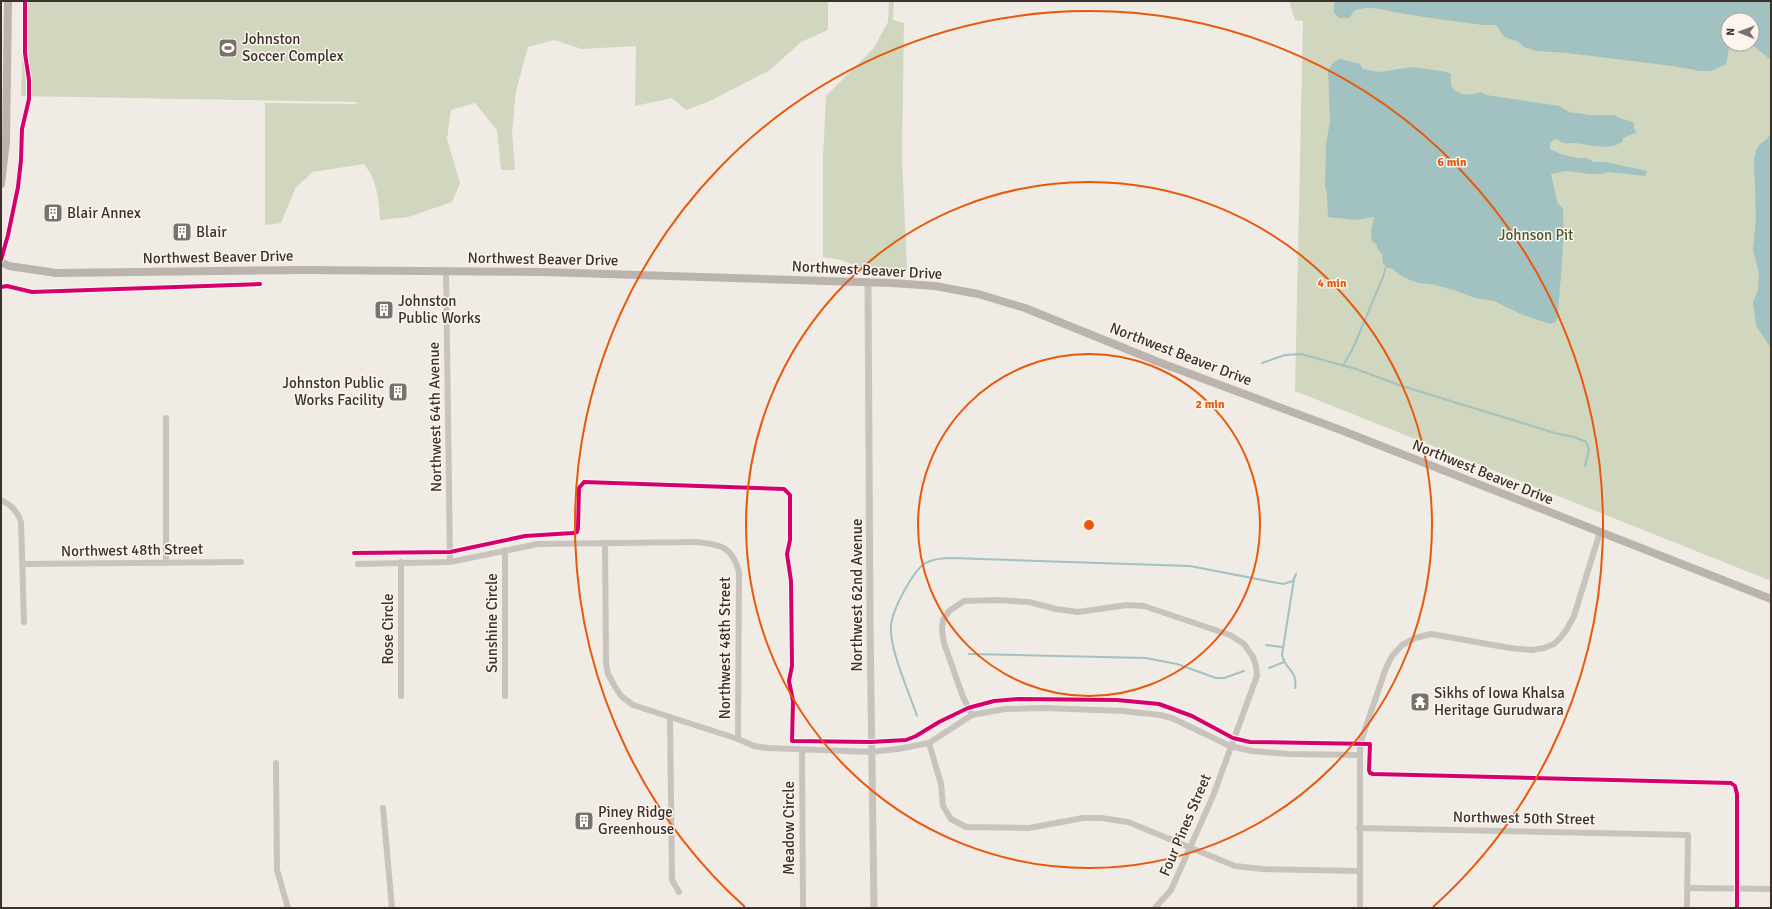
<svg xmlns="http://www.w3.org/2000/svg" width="1772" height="909" font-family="Signika,sans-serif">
	<rect width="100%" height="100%" fill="#f0ebe5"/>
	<g fill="#d1d6bf" fill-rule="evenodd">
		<path d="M 24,1 L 823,1 L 828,2 L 828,30 L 801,42 L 770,70 L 710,101 L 686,110 L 672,98 L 635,106 L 636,46 L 582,49 L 554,40 L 528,47 L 516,91 L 512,133 L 515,170 L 501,170 L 497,130 L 475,103 L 451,110 L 447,139 L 460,183 L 452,202 L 408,217 L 380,220 C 379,199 377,180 364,164 L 313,172 L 296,187 L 281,223 L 265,225 L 265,103 L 355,104 L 358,102 L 21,96 Z"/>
		<polygon points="889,1 894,1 893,20 904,23 902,157 907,271 871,271 841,260 823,257 823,158 826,96 873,49 888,22"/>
		<path d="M 1289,1 L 1771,1 L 1771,581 L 1295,391 L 1303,21 L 1295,20 ZM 1728,20 L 1752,20 L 1752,44 L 1728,44 Z"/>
	</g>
	<g fill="#a1c2c1">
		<path d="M 1334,1 L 1771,1 L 1771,60 L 1751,44 L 1752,44 L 1752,20 L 1728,20 L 1728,44 L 1730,44 L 1726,64 L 1711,71 L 1700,71 L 1672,66 L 1567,53 L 1537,51 L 1524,47 L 1517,41 L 1504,37 L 1496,25 L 1483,25 C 1456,21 1428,18 1400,13 C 1382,10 1373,5 1355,10 L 1349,18 L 1339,18 L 1334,13 Z"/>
		<path d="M 1340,59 L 1360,64 L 1363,69 L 1379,72 L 1413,67 L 1447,72 L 1451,74 L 1451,86 C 1459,96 1470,96 1481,92 L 1486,95 L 1559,106 L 1569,112 L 1591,115 L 1615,115 C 1619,120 1629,119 1635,124 L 1633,128 L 1637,132 L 1623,138 L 1623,141 C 1610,152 1588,144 1573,143 C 1570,143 1566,144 1564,143 C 1561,142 1558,140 1555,139 L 1550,143 L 1550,149 L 1561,154 L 1577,158 L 1587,158 L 1594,162 L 1606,162 L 1647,171 L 1645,176 L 1608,172 L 1602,174 L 1590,174 L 1567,171 L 1551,174 L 1558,204 L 1563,208 C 1565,244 1560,279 1558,315 L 1556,322 L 1550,324 L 1523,315 L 1494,301 L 1475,298 L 1454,290 L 1430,284 L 1419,283 L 1410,280 L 1400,275 L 1393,269 L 1386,267 L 1383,264 L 1382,254 L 1378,250 L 1376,244 L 1372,242 L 1371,231 L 1374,217 L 1355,220 L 1328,217 L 1327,194 L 1325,187 L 1326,144 L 1330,121 L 1328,70 L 1334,62 Z"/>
		<polygon points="1771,134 1771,348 1756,326 1753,302 1758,290 1759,273 1753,250 1756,219 1754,160 1756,150 1760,144 1766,140"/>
	</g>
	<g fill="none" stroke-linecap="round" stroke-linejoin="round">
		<g stroke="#a1c2c1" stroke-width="2">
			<polyline points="1262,363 1285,355 1301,354 1356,369 1402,386 1555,433 1574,437 1586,442 1589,449 1585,466"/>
			<polyline points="1343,366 1353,348 1383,277 1386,267"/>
			<path d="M 1294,579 L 1282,655 C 1285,670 1298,670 1295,688"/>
			<polyline points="1266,645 1282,647"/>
			<polyline points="969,654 1146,658 1177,664 1216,678 1224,678 1244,671"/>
			<polyline points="1269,668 1284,662"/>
			<path d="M 917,716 C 909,692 889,649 891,625 C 893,611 900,598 907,586 C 920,563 927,558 953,558 L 1190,566 L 1283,584 L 1293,581 L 1296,574"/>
		</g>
		<g stroke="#c9c3be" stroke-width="6">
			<polyline points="446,271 450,562"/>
			<polyline points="166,418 166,563"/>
			<path d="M 1,500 C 12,505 18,512 21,522 L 24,622"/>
			<polyline points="605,543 606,663 608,674 614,685 621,696 633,705 738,739 754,746 768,748 871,752 898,749 929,743 972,715 1005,709 1044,708 1123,711 1160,715 1172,718 1230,746 1252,751 1288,754 1359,755"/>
			<polyline points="23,564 241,562"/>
			<path d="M 358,564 L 450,562 L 538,544 L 697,542 C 721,545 732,546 739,572 L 738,739"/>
			<polyline points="401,696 401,562"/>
			<polyline points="505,696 505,550"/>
			<polyline points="972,715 963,697 944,643 942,630 943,620 949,611 964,601 998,600 1029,602 1056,609 1078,612 1127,605 1144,606 1230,635 1244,644 1253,657 1256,666 1257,676 1213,796 1171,890 1155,908"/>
			<polyline points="670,718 672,880 679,892"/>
			<polyline points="929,743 941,784 943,806 951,819 966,827 1029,828 1083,818 1101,818 1128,822 1235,866 1263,869 1359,871"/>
			<polyline points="802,750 803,906"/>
			<polyline points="276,763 277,870 288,908"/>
			<polyline points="383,808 392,908"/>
			<polyline points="1359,828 1688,835 1687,908"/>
			<polyline points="1687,888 1771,889"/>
			<polyline points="1360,908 1360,744 1386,668 1392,656 1402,645 1415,638 1431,634 1510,648 1532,650 1544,648 1554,644 1561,637 1567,629 1574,616 1600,532"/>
		</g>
		<polyline stroke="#c9c3be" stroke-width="7" points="868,282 870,624 874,908"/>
		<g stroke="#bab3ae" stroke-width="8">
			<polyline points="1,184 6,141 8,1"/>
			<polyline points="1,262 9,266 56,273 304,270 544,272 892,283 935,286 978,294 1025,308 1161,363 1338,429 1771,599"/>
		</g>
		<defs>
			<g id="cycleway">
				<polyline points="1,260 8,235 18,187 21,160 22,129 29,99 29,80 25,53 25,1"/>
				<polyline points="1,287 7,286 32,292 260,284"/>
				<polyline points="354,553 450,552 525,536 573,533 577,532 578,528 579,488 584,482 784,489 790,495 790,540 787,554 791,581 792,666 789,681 793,701 792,741 871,742 906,740 916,736 939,722 968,708 994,701 1019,699 1117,700 1159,704 1192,716 1233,738 1250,742 1370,744 1369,770 1370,773 1373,774 1731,783 1735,786 1737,794 1737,908"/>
			</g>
		</defs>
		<use href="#cycleway" stroke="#fbf5ee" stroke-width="6"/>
		<use href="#cycleway" stroke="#d6006c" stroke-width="4"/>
	</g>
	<g fill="none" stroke="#e8590c" stroke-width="2">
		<circle cx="1089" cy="525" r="171"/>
		<circle cx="1089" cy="525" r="343"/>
		<path d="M745 907A514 514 0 1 1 1433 907"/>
	</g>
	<defs>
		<symbol id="stadium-square" viewBox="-11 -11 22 22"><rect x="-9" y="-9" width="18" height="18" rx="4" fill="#7a716c" stroke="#fbf5ee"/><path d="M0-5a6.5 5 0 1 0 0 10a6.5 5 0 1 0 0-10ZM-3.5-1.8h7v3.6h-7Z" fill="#fff"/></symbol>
		<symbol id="building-square" viewBox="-11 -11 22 22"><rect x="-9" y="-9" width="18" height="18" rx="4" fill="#7a716c" stroke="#fbf5ee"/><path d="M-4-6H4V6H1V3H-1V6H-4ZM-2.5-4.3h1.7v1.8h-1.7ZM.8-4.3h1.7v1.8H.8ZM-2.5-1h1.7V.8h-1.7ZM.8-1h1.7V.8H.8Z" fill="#fff"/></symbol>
		<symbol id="temple-square" viewBox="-11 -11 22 22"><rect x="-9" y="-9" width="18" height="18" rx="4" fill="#7a716c" stroke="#fbf5ee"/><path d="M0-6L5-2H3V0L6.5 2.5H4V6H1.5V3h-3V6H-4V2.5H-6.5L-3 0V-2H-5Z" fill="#fff"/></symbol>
	</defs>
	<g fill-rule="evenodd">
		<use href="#stadium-square" x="217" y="37" width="22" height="22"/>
		<use href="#building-square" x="42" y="202" width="22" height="22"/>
		<use href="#building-square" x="171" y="221" width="22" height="22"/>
		<use href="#building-square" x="373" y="299" width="22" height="22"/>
		<use href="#building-square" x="387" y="381" width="22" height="22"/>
		<use href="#temple-square" x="1409" y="691" width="22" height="22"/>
		<use href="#building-square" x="573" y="810" width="22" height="22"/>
	</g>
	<g text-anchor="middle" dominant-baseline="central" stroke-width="3" stroke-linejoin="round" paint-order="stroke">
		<g font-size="15" fill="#3b302b" stroke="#fbf5ee" text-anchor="start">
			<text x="242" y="39">Johnston<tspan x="242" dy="17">Soccer Complex</tspan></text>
			<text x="67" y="213">Blair Annex</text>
			<text x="196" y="232">Blair</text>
			<text x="398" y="301">Johnston<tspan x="398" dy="17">Public Works</tspan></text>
			<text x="384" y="383" text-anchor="end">Johnston Public<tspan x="384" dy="17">Works Facility</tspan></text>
			<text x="1434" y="693">Sikhs of Iowa Khalsa<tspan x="1434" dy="17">Heritage Gurudwara</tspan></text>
			<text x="598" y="812">Piney Ridge<tspan x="598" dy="17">Greenhouse</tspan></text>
		</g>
		<g font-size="15" fill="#4a5a2e" stroke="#fbf5ee">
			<text x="1536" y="235">Johnson Pit</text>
		</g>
		<g font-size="15" fill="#3b302b" stroke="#fbf5ee">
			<text transform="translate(218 257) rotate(-1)">Northwest Beaver Drive</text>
			<text transform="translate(543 259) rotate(1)">Northwest Beaver Drive</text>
			<text transform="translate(867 270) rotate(3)">Northwest Beaver Drive</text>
			<text transform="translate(1181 354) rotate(21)">Northwest Beaver Drive</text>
			<text transform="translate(435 417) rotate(-91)">Northwest 64th Avenue</text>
			<text transform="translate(1483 472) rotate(22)">Northwest Beaver Drive</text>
			<text transform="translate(132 550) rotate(-1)">Northwest 48th Street</text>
			<text transform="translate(857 595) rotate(-90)">Northwest 62nd Avenue</text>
			<text transform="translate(492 623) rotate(-90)">Sunshine Circle</text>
			<text transform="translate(388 629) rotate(-90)">Rose Circle</text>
			<text transform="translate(725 648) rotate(-90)">Northwest 48th Street</text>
			<text transform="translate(1524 818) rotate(1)">Northwest 50th Street</text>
			<text transform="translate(1185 825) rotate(-67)">Four Pines Street</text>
			<text transform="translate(789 828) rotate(-90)">Meadow Circle</text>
		</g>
	</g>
	<circle cx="1089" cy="525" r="6" fill="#e8590c" stroke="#fbf5ee" stroke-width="2"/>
	<g font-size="12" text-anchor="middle" font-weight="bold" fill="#e8590c" stroke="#fbf5ee" stroke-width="3" stroke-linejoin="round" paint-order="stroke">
		<text x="1452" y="166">6 min</text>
		<text x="1332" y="287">4 min</text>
		<text x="1210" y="408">2 min</text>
	</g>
	<rect width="1772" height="909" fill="none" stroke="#3b302b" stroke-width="4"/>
	<g transform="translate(1740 32) rotate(271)"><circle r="19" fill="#fbf5ee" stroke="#aea6a0"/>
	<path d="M0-3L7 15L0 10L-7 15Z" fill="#7a716c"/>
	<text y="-6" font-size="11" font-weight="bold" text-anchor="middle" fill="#3b302b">N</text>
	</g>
</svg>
